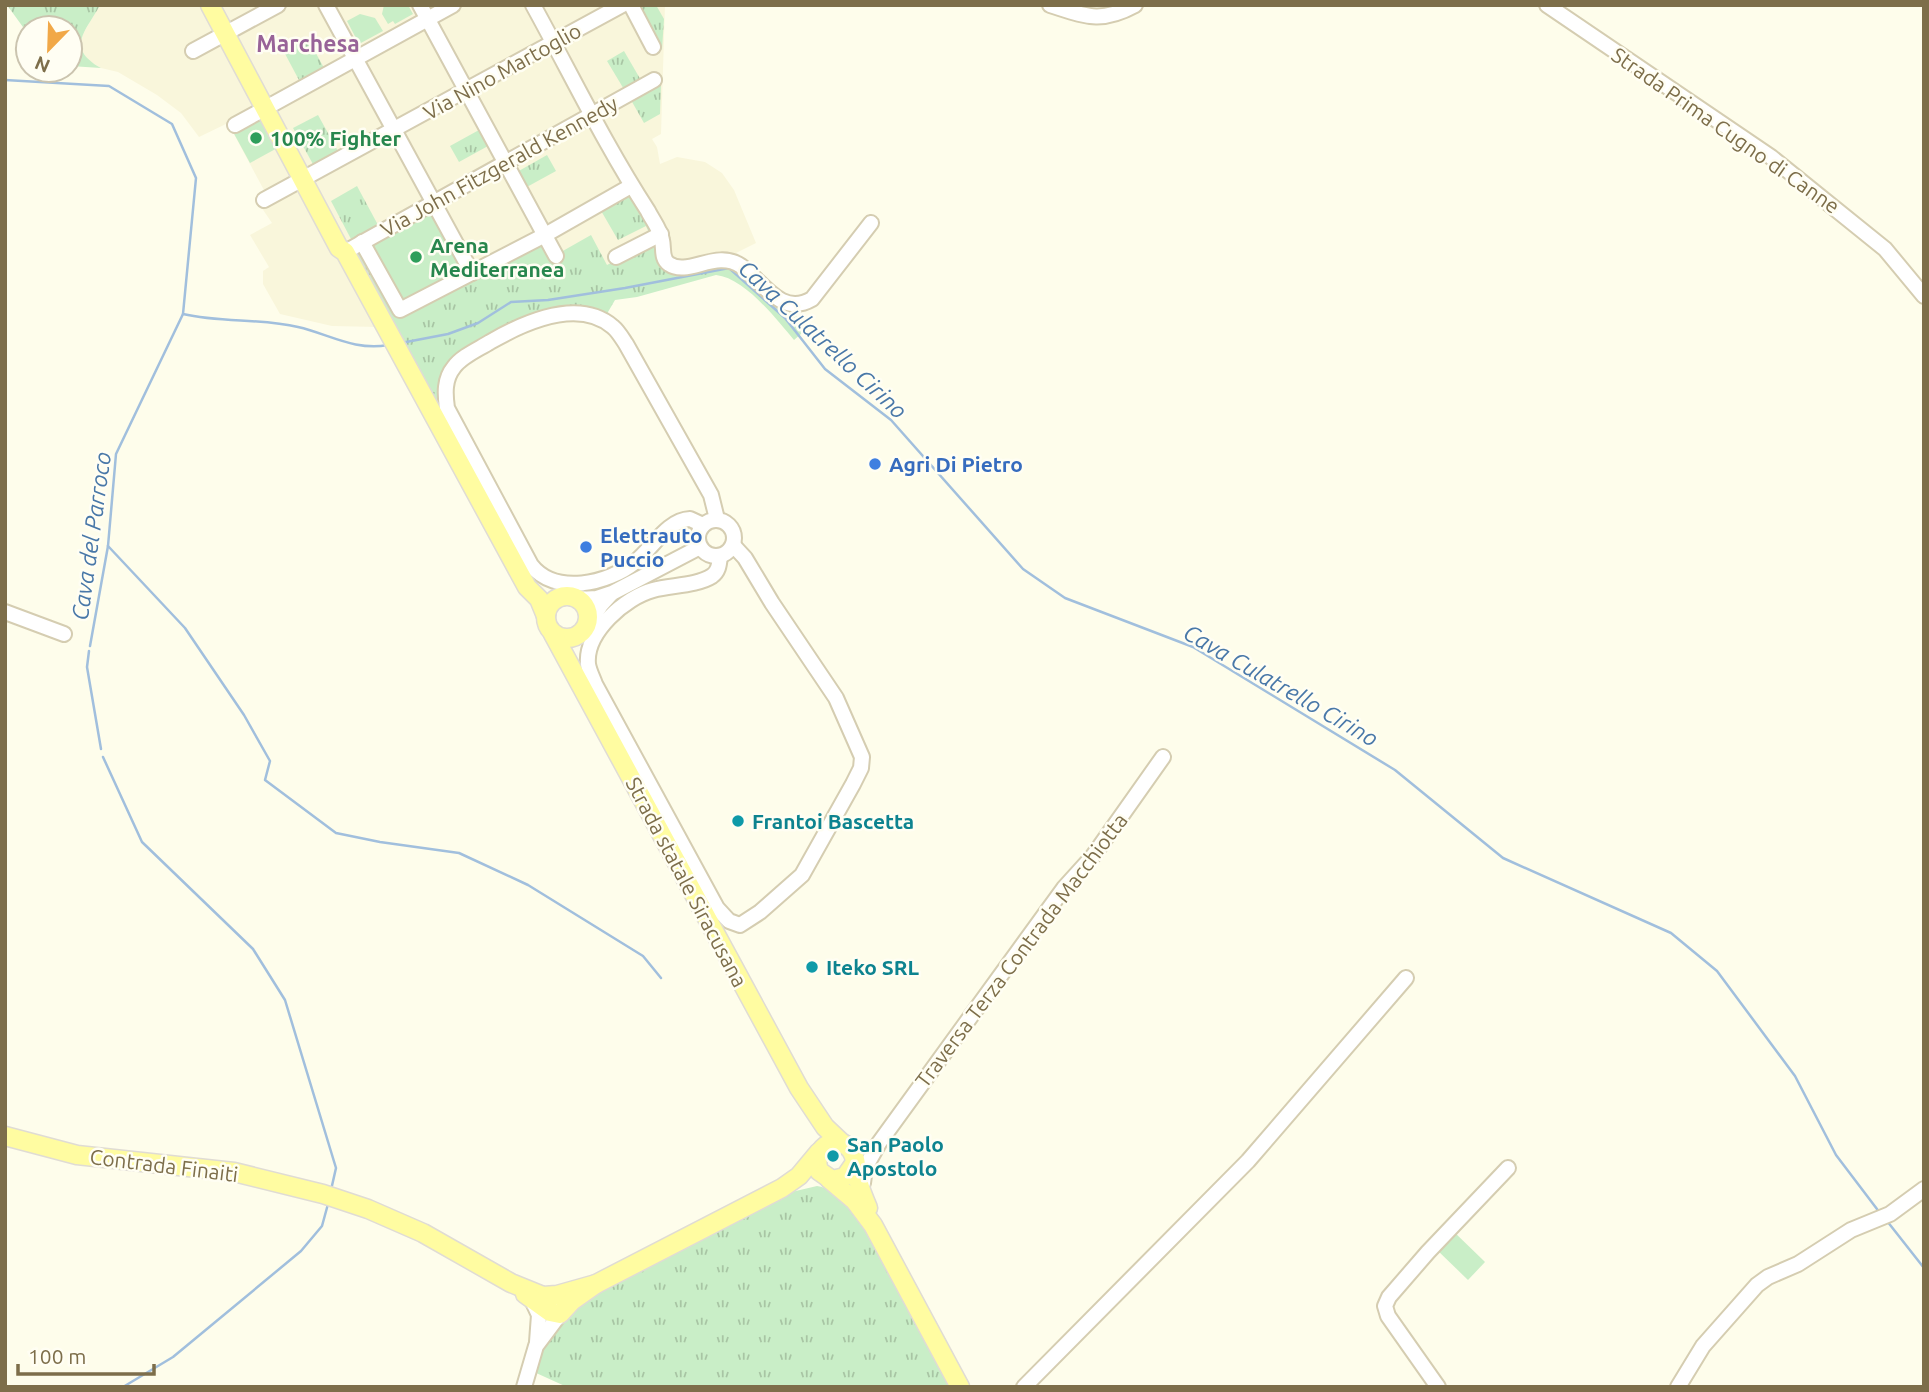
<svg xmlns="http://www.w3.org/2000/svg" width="1929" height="1392" font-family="Ubuntu,sans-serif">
	<defs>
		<pattern id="grass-tufts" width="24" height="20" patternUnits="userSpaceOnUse" patternTransform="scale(1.75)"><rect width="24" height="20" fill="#c9eec7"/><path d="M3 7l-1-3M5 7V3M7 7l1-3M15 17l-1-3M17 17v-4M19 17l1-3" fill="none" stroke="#a8c5a4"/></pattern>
	</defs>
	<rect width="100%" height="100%" fill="#fefdeb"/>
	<polygon fill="#f9f6db" points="100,5 665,5 661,134 652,139 657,147 660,164 677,157 705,162 722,173 734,190 756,243 718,262 378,327 332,326 280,314 263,284 263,271 269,267 250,235 272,223 255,198 265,192 228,123 199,137 181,113 157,95 118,72 101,68 89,61 81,50 81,37"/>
	<g fill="url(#grass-tufts)">
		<path d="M 7,5 L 100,5 C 86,32 65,47 101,68 L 70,66 L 70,28 L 28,28 L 28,34 Z"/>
		<polygon points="637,5 656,5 664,19 662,50"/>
		<polygon points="307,37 324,68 300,82 283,50"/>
		<polygon points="624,51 642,82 625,91 607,61"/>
		<polygon points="661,84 660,114 644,123 631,100"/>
		<polygon points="318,115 339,153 314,166 293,128"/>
		<polygon points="479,130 488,146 459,162 450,146"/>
		<polygon points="547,155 556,171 525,188 517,172"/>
		<polygon points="357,186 378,225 351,239 331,201"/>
		<polygon points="631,193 654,231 649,233 646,226 618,240 600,209"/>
		<path d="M 591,235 L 607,265 L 658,239 L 662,263 L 727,263 L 794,309 L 797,316 L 809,327 L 794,340 C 776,319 745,278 716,275 L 637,297 L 615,300 L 608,312 L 609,317 C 599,314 588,310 578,308 C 546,305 470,337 450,361 C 439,374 439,390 439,406 L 436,408 L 351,253 L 355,251 L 368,263 L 400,314 L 542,240 L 558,260 L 563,259 L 561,252 Z"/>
		<path d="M 817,1186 C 839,1190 848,1204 860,1221 L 949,1387 L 567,1387 L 534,1372 C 546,1339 564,1317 592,1296 L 783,1194 Z"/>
	</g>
	<g fill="#c9eec7">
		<polygon points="384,5 408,5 413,14 395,24 393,21 388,24 382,14"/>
		<polygon points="360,14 375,18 383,31 359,44 347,21"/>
		<polygon points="265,116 263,124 271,127 281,146 250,163 232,130"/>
		<polygon points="430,210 462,267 460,273 401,303 368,244"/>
		<polygon points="1452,1230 1485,1262 1468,1280 1435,1248"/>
	</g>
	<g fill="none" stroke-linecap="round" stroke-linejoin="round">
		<g stroke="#a1bfdd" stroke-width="2.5">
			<polyline points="5,80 109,86 172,124 196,178 183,314 116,454 108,546 90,646"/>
			<path d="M 183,314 C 221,323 260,318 298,327 C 329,334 354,351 388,345"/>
			<polyline points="401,343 448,334 478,323 511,302 548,300 625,288 729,268 785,318 825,369 891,420 1023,569 1065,598 1193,647 1395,770 1503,858 1671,933 1717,971 1795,1076 1836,1155 1880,1213"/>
			<polyline points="108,546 185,628 244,715 270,761 265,780 336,833 380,842 459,853 528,885 643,956 661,978"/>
			<polyline points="89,651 87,667 101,749"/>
			<polyline points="103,757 142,842 253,949 285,1000 336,1168 331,1190"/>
			<polyline points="1887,1221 1924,1268"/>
			<polyline points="123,1387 173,1357 301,1251 322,1226 328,1204"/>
		</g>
		<defs>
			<g id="minor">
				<polyline points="326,5 472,273"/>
				<polyline points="420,5 556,256"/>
				<path d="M 533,5 C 571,74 605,145 648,211 C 653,221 660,229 662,240 C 664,248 661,259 669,264 C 688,277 716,249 741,266 C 763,282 781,317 812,299 L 871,223"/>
				<polyline points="631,5 653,47"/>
				<path d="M 1050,5 C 1085,16 1100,24 1135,5"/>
				<polyline points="1547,5 1771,157 1885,249 1924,296"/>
				<polyline points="193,51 278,5"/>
				<polyline points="235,125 453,5"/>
				<polyline points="264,200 622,5"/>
				<polyline points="362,242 400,310 545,235 631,186"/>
				<polyline points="345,252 654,80"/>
				<polyline points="616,257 661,234"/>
				<circle cx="716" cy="538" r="18"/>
				<path d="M 703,525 L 690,519 C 667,520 652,549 635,562 C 608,584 555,596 531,565 L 447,408 C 445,394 444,379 454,367 C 462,356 479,349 490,342 C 523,323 578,297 613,327 C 618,331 622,338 626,344 L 711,495 L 717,519"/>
				<path d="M 720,556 C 719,564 719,571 712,576 C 696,586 671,585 653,590 C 626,597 585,632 588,664 C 589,671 593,678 595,684 L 717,908 L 729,921 L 740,925 L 760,912 L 802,875 L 853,784 L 861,768 L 862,757 L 836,698 L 772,603 L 745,558 L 733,545"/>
				<polyline points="579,599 597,598 612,593 700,547"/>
				<polyline points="5,612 64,634"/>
				<polyline points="587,627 601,605 611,594"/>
				<polyline points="863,1183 865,1168 879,1143 1040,921 1064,888 1093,856 1163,757"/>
				<polyline points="532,1300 539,1315 537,1342"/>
				<polyline points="524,1387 536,1346 560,1314 557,1307"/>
				<polyline points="1024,1387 1248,1161 1406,978"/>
				<polyline points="1438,1387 1388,1316 1385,1306 1389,1297 1428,1252 1508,1168"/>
				<polyline points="1678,1387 1703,1346 1757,1285 1768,1277 1798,1264 1851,1230 1890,1214 1924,1189"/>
			</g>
			<g id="major">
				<polyline points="210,5 339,248 345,252 527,587 539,599 546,616"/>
				<circle cx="567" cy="617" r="21"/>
				<polyline points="553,634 799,1088 825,1127 843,1144"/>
				<polyline points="5,1136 77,1155 234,1172 323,1194 368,1209 423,1233 511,1283 543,1296 557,1295 596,1284"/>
				<path d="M 854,1164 L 845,1177 L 832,1180 L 819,1171 C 811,1151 834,1131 850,1149 C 858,1158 856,1176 860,1187 C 862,1194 865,1201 868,1208"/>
				<polyline points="829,1179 855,1201 873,1225 960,1387"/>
				<polyline points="525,1294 550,1312 560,1314 572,1301 596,1284 782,1188 799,1176 819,1152"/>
			</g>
		</defs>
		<use href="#minor" stroke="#d5cdb1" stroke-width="18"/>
		<use href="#major" stroke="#e0dcd4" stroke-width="21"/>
		<use href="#minor" stroke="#fff" stroke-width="14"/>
		<use href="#major" stroke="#fffca1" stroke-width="18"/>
	</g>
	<g fill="#2e9e5b" stroke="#fffef3" stroke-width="2.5">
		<circle cx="256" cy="138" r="7"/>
		<circle cx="416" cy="257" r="7"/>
	</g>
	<g fill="#3f7fe0" stroke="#fffef3" stroke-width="2.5">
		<circle cx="875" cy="464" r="7"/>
		<circle cx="586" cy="547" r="7"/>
	</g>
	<g fill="#0f9aa8" stroke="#fffef3" stroke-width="2.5">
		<circle cx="738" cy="821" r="7"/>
		<circle cx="812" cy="967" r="7"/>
		<circle cx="833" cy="1156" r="7"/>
	</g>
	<g text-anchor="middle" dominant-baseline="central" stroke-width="5" stroke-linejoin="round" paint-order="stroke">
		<g font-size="21" fill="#7d6e4a" stroke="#fffef3">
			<text transform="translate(502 71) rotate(-29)">Via Nino Martoglio</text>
			<text transform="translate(1726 130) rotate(35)">Strada Prima Cugno di Canne</text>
			<text transform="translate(499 166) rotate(-29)">Via John Fitzgerald Kennedy</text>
			<text transform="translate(687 882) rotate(62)">Strada statale Siracusana</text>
			<text transform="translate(1021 950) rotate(-53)">Traversa Terza Contrada Macchiotta</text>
			<text transform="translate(164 1165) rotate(7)">Contrada Finaiti</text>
		</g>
		<g font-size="21" font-weight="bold" fill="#27864d" stroke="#fffef3" text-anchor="start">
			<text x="270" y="138">100% Fighter</text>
			<text x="430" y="245">Arena<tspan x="430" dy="24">Mediterranea</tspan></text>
		</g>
		<g font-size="21" font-weight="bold" fill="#366cbe" stroke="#fffef3" text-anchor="start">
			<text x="889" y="464">Agri Di Pietro</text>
			<text x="600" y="535">Elettrauto<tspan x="600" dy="24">Puccio</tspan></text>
		</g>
		<g font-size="21" font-weight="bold" fill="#0d838f" stroke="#fffef3" text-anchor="start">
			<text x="752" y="821">Frantoi Bascetta</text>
			<text x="826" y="967">Iteko SRL</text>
			<text x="847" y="1144">San Paolo<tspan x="847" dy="24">Apostolo</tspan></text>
		</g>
		<g font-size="23" font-weight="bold" fill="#986398" stroke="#fffef3">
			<text x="308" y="43">Marchesa</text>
		</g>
		<g font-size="23" font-style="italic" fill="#4978a8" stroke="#fffef3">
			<text transform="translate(823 339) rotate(43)">Cava Culatrello Cirino</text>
			<text transform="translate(91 536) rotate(-82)">Cava del Parroco</text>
			<text transform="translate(1281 685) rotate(30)">Cava Culatrello Cirino</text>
		</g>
	</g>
	<rect width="1929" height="1392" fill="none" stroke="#7d6e4a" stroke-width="14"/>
	<g transform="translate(49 49) rotate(203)"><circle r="33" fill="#fffef3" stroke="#cbc4af" stroke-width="2"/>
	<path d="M0-5L12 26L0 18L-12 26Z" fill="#f1a847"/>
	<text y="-10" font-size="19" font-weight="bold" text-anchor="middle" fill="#7d6e4a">N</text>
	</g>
	<path d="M18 1364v10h136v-10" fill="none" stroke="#7d6e4a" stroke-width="3.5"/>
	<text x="28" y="1364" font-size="21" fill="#7d6e4a" stroke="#fffef3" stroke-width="5" paint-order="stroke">100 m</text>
</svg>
